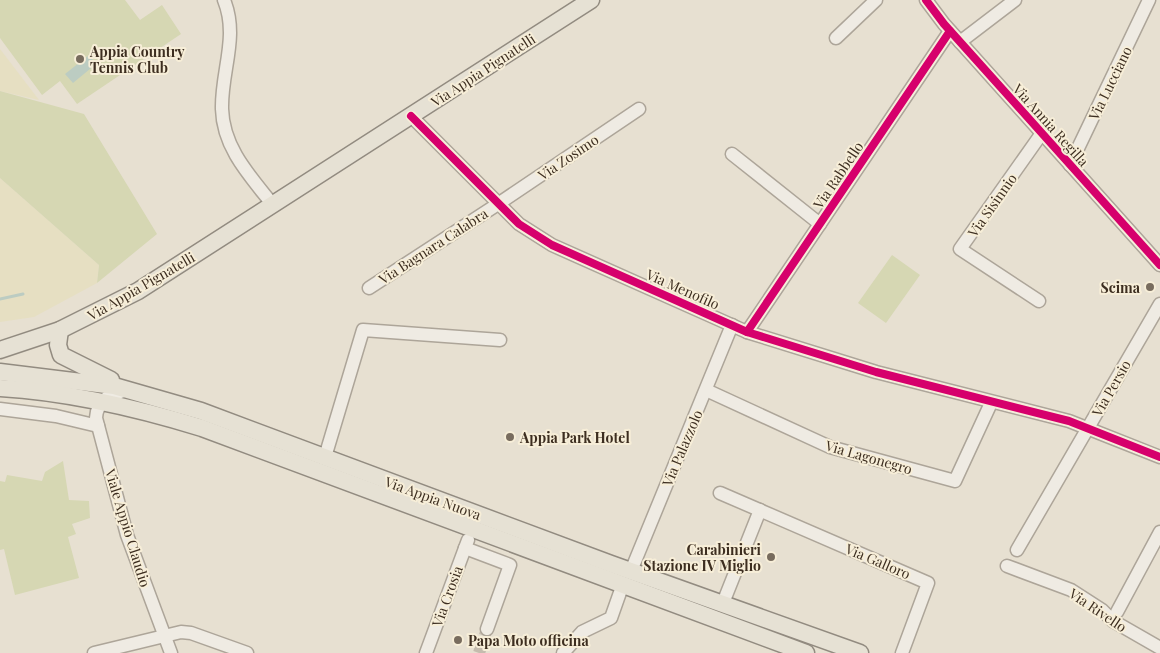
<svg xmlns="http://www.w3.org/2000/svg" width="1160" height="653" font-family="'Playfair Display',serif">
	<rect width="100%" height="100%" fill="#e7e0d1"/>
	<g fill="#e6dfc2">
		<polygon points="0,49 39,100 0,91"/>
		<polygon points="0,178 99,265 97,283 34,317 0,322"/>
	</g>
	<g fill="#d6d7b3">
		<polygon points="0,0 125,0 140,20 162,5 181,34 77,104 60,81 42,95 0,38"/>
		<polygon points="0,91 84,114 157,234 97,283 99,265 0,178"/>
		<polygon points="892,255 920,275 886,323 858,303"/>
		<polygon points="63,461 69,500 89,501 90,518 72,524 76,534 68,537 79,578 15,595 4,549 0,550 0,481 5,482 7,475 42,481 45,472"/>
	</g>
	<polygon fill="#bcccc2" points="89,55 96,64 73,83 65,74"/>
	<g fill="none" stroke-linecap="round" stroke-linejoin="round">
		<polyline stroke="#bcccc2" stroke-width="3" points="0,299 23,294"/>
		<polyline stroke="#c5bcae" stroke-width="12" stroke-dasharray="12 6" stroke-linecap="butt" points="479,653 487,629"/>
		<defs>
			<g id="minor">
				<path d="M 224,0 C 239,37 221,71 222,109 C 223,148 250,176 273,205"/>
				<polyline points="926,0 944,24 1160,265"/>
				<polyline points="836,38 876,0"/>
				<polyline points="960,42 1015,0"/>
				<polyline points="411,116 519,224 552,245 747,332 876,372 1069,421 1160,457"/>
				<polyline points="732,154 820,224"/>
				<polyline points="1070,165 1149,0"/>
				<polyline points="369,288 498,204 639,109"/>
				<polyline points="1039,301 960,249 1042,133"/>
				<polyline points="747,332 950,31"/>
				<path d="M 129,390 C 112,393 97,399 96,418 L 127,535 L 171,653"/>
				<polyline points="706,390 830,447 955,481 991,403"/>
				<polyline points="0,409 56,416 98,426"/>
				<polyline points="325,457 363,330 500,340"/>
				<polyline points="720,493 928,583 902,653"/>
				<polyline points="465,548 510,565 487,629"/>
				<polyline points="1017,550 1160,304"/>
				<polyline points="1007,566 1071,590 1102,610 1113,621 1160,648"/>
				<polyline points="631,571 732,325"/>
				<polyline points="723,603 760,510"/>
				<polyline points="1117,612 1160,532"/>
				<polyline points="94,653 181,632 191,633 247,653"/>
				<polyline points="426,653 468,540"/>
				<polyline points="563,653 582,632 611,618 623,584"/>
			</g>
			<g id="major">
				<polyline points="60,330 58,345 61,355 111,380"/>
				<polyline points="0,350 60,330 138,291 591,0"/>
				<polyline points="0,372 114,386 201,411 611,564 860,653"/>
				<path d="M 0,388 C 69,392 137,408 202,428 L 806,653"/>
			</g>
		</defs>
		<use href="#minor" stroke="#ada599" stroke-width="15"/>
		<use href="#major" stroke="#928b80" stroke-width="19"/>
		<use href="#minor" stroke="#efebe3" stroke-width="12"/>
		<use href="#major" stroke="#e6e1d4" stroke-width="16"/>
		<defs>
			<g id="cycleway">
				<polyline points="926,0 944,24 1160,265"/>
				<polyline points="411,116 519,224 552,245 747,332 876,372 1069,421 1160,457"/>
				<polyline points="747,332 950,31"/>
			</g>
		</defs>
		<use href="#cycleway" stroke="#f7eed8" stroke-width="11"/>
		<use href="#cycleway" stroke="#d6006c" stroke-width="8"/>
	</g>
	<g fill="#786c5e" stroke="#f7eed8" stroke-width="2">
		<circle cx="80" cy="59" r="5"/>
		<circle cx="1150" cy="287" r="5"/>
		<circle cx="510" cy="437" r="5"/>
		<circle cx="771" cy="557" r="5"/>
		<circle cx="458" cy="640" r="5"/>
	</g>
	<g text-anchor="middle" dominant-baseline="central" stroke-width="4" stroke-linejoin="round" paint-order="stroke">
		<g font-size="14" font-weight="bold" fill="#3d2e20" stroke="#f7eed8" text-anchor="start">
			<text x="90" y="51">Appia Country<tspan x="90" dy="16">Tennis Club</tspan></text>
			<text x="1140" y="287" text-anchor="end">Scima</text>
			<text x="520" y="437">Appia Park Hotel</text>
			<text x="761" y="549" text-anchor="end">Carabinieri<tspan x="761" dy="16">Stazione IV Miglio</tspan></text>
			<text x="468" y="640">Papa Moto officina</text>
		</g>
		<g font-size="14" fill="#3d2e20" stroke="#f7eed8">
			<text transform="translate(483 70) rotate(-33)">Via Appia Pignatelli</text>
			<text transform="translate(1110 83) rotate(-64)">Via Lucciano</text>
			<text transform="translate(1051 125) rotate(48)">Via Annia Regilla</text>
			<text transform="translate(568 157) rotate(-34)">Via Zosimo</text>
			<text transform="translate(838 175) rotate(-56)">Via Rabbello</text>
			<text transform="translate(992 205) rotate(-55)">Via Sisinnio</text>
			<text transform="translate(433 246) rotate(-33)">Via Bagnara Calabra</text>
			<text transform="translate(141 286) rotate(-30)">Via Appia Pignatelli</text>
			<text transform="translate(683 289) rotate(24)">Via Menofilo</text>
			<text transform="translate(1111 388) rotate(-60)">Via Persio</text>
			<text transform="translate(682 448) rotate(-67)">Via Palazzolo</text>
			<text transform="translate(869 457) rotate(16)">Via Lagonegro</text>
			<text transform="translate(433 498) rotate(20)">Via Appia Nuova</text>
			<text transform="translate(128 528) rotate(73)">Viale Appio Claudio</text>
			<text transform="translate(878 561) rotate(23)">Via Galloro</text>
			<text transform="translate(447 596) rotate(-70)">Via Crosia</text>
			<text transform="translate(1098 610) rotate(34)">Via Rivello</text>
		</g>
	</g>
</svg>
